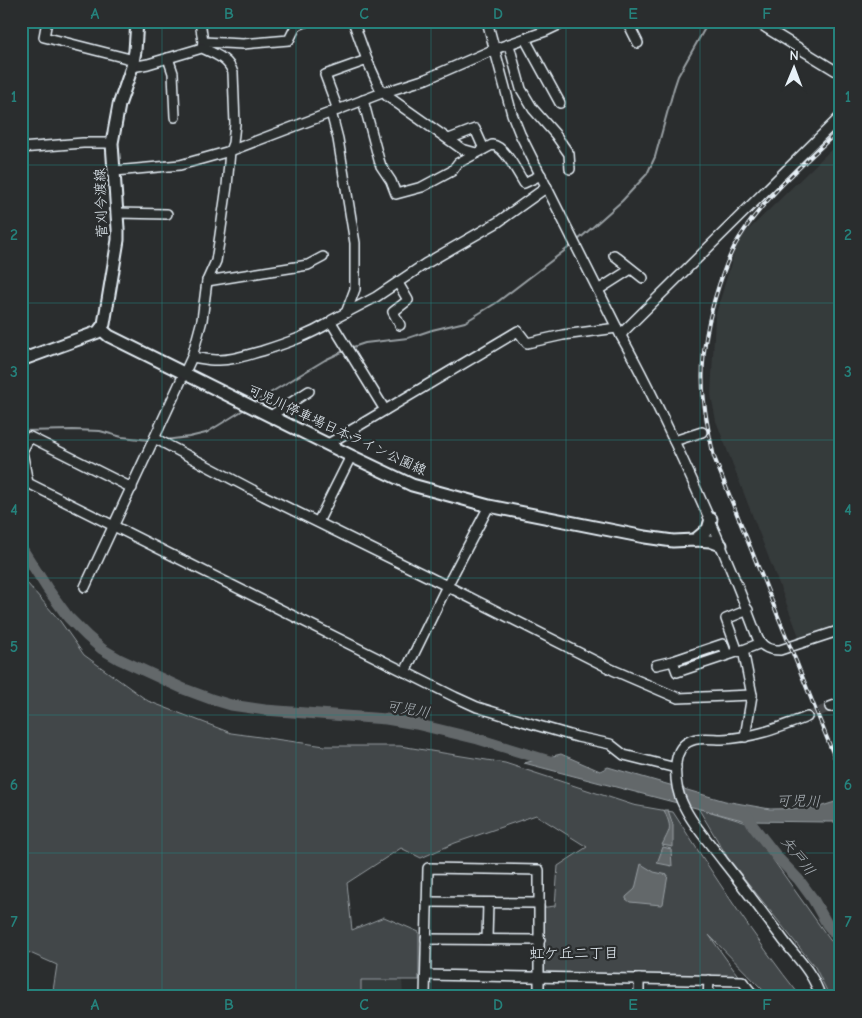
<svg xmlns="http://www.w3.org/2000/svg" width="862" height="1018" font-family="'Comic Neue','Klee One',sans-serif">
	<rect width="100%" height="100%" fill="#2a2d2e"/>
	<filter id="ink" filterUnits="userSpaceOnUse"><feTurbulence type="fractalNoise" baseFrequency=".02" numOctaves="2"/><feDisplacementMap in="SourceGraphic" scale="10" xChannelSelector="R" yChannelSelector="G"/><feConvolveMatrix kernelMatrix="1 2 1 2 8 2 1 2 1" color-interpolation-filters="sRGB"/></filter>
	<g filter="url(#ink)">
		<g fill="#363a3b">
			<polygon points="841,140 841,625 800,639 716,421 711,395 715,317 738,240"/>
			<polygon points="360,980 402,980 403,997 361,997"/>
		</g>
		<g fill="#424648" stroke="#959ca0">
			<path d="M 21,576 L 60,621 L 84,655 L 148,701 L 231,733 L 325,746 L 400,746 L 505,763 L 633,805 L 673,812 C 714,875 754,938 801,997 L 768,997 L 762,989 L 709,935 L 739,977 L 539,978 L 539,908 L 555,906 L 558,866 L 587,847 L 536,815 L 455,843 L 421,858 L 401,848 L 347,883 L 352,930 L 384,917 L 419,932 L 419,980 L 361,980 L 361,997 L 52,997 L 57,965 L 21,949 Z"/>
			<polygon points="698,808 747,823 830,940 841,949 841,997 830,997 815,967 728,858"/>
		</g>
		<g fill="#63686b" stroke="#989fa3">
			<polygon points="561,754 600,771 608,767 725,801 770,809 816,808 841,800 841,822 828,822 746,821 524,763"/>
			<path d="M 664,810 L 668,810 L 673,825 L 673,847 L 662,845 C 671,827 672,829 664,810 Z"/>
			<polygon points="663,847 671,849 672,866 657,863"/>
			<polygon points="641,864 654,872 668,875 663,904 661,905 630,902 626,899 626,897 635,889"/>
		</g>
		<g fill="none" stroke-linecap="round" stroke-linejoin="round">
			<g stroke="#989fa3" stroke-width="2">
				<polyline points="577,241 622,201 647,174 655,157 674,88 678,76 709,21"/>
				<polyline points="350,348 365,343 408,338 432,330 465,322 496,303 572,245"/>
				<polyline points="255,402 325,360 346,350"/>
				<polyline points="21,431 73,430 100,431 122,437 150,440"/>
				<polyline points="165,440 189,437 206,433 245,409"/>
			</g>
			<g stroke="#63686b" stroke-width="11">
				<polyline points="21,547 47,588 68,617 87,636 102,649 119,659 184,689 211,699 231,705 265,710 386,719 416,724 478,739 556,763"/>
				<polyline points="747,815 753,826 778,858 799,880 813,899 827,924 841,941"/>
			</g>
			<polyline stroke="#464a4c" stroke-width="9" stroke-dasharray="9 4.5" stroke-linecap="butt" points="807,717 830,707"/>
			<defs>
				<g id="minor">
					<polyline points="47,21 44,37 134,60"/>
					<polyline points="200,21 203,42 202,47"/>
					<polyline points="353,21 367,60 382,93"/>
					<path d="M 487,21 L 512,114 L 520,134 L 621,336 C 643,375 662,415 681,456 C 709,516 735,577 758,639 C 763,648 770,650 780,650 L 841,630"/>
					<polyline points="627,21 638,43"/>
					<polyline points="755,21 841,74"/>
					<polyline points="525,39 560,103"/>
					<polyline points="203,42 243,44 289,40 296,26 307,21"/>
					<polyline points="509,45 521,89 533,109 555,134 569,154 570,169"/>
					<polyline points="168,58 173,73 175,117"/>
					<polyline points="385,92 387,96 462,149 476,153"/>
					<path d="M 363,100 L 379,160 L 381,166 L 391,181 L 396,194 L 422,187 L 452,171 L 458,163 L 492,145 C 505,146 517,172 524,183 L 541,175"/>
					<polyline points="338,110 325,75 367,60"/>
					<polyline points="331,112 338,139 355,243 355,289 346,313"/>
					<polyline points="449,139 475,129 484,149"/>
					<polyline points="21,148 83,143 112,143"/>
					<polyline points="115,171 180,165 230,151 382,93 426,79 495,49 546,31 567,21"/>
					<polyline points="117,213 167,214"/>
					<polyline points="614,255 643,278"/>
					<polyline points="207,281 308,265 323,257"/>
					<polyline points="398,283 408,300 407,301 393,312 400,325"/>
					<polyline points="598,290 631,269"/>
					<polyline points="331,322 332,320 376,297 425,264 498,222 547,187"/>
					<polyline points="621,336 624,331 841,116"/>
					<path d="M 192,357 C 200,358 208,360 216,360 C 231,361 247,355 262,351 C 287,343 308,336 331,322 L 385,410"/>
					<polyline points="272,417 275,413 309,391"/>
					<polyline points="155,438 158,440 264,496 447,586 613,670 678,698 752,695"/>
					<polyline points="674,441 702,432"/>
					<polyline points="328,444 518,331 527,343 563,335 617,328"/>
					<polyline points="132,488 30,437 22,451 28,483 455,697 477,707 539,726 577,737 610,744 624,755 676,768"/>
					<polyline points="318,522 351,456"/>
					<path d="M 85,587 L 192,357 L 202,320 L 207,281 L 216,261 L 219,242 L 227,186 L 230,151 L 233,143 L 235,124 L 233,73 C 229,59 215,54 202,48 L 148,64 L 132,67"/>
					<polyline points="738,652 726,619 748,610"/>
					<polyline points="727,655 723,644 673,661 677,672 743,650"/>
					<polyline points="656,665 673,661"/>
					<polyline points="405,672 447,586 489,506"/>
					<polyline points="830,707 841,703"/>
					<path d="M 807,717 C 778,728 753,738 722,739 C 710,739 695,736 685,744 C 671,755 675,787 682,802 C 691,823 709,842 723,861 C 743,886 762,912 781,937 C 790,950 803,962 811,976 C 815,982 818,990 821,997"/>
					<polyline points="745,737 752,695 743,650 761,643"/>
					<polyline points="427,902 539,903"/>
					<polyline points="426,939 540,940"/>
					<polyline points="487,939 488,903"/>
					<polyline points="426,975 742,981 755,997"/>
					<polyline points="425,997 428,868 539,870 539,997"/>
					<polyline points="639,997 639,979"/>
					<polyline points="708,997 709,980"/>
				</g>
				<g id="major">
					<polyline points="101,329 109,336 351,456 412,485 489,506 645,537 673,541 695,540 710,541 721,545"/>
					<polyline points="21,360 98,332 104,324 118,240 118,229 112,143 119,105 132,67 135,51 137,21"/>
					<polyline points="695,540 708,529 711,519"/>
				</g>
			</defs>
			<use href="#minor" stroke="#e8f1f8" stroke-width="12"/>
			<use href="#major" stroke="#e8f1f8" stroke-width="15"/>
			<use href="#minor" stroke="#2a2d2e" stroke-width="9"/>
			<use href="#major" stroke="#2a2d2e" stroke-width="11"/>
			<defs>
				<path id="rail" d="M 841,128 C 806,162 763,198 738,240 C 730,253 724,270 719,285 C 707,322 699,362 704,401 C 706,420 710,439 714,457 L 841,773"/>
			</defs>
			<use href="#rail" stroke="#e8f1f8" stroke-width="4"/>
			<use href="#rail" stroke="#2a2d2e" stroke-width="2" stroke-dasharray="5.5" stroke-linecap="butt"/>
		</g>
	</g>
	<path fill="none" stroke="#25827c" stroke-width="1" stroke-opacity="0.55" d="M 162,21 L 162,997M 296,21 L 296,997M 431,21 L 431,997M 566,21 L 566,997M 700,21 L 700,997M 21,165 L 841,165M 21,303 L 841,303M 21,440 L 841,440M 21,578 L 841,578M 21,715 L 841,715M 21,853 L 841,853"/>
	<g text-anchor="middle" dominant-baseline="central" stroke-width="4.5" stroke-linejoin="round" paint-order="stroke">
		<g font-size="14" fill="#e8f1f8" stroke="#2a2d2e">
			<text transform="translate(101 203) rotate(-92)">菅刈今渡線</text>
			<text transform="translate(337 430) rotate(25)">可児川停車場日本ライン公園線</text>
		</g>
		<g font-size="15" font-style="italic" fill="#acb3b9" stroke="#2a2d2e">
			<text transform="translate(408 709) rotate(10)">可児川</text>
			<text transform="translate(798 801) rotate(1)">可児川</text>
			<text transform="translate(798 856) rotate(52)">矢戸川</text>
		</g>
		<g font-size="15" fill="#e8f1f8" stroke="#2a2d2e">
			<text x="574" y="953">虹ケ丘二丁目</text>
		</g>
	</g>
	<rect width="862" height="1018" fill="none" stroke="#2a2d2e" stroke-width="55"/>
	<g transform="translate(794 68) rotate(1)" stroke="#2a2d2e" stroke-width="4" paint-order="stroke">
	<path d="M0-4L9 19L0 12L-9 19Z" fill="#e8f1f8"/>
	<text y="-8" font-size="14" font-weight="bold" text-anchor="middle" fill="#e8f1f8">N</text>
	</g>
	<rect x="28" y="28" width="806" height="962" fill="none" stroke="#25827c" stroke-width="2"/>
	<g font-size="16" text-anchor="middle" font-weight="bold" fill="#25827c">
		<text x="95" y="19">A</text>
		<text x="229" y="19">B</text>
		<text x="364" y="19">C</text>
		<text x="498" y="19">D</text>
		<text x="633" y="19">E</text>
		<text x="767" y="19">F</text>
		<text x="14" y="102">1</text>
		<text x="848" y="102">1</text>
		<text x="14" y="240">2</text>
		<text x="848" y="240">2</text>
		<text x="14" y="377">3</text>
		<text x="848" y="377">3</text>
		<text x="14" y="515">4</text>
		<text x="848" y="515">4</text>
		<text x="14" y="652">5</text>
		<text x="848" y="652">5</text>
		<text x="14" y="790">6</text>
		<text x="848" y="790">6</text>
		<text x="14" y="927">7</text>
		<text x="848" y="927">7</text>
		<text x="95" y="1010">A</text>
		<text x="229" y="1010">B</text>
		<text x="364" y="1010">C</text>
		<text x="498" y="1010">D</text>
		<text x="633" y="1010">E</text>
		<text x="767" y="1010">F</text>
	</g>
</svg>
